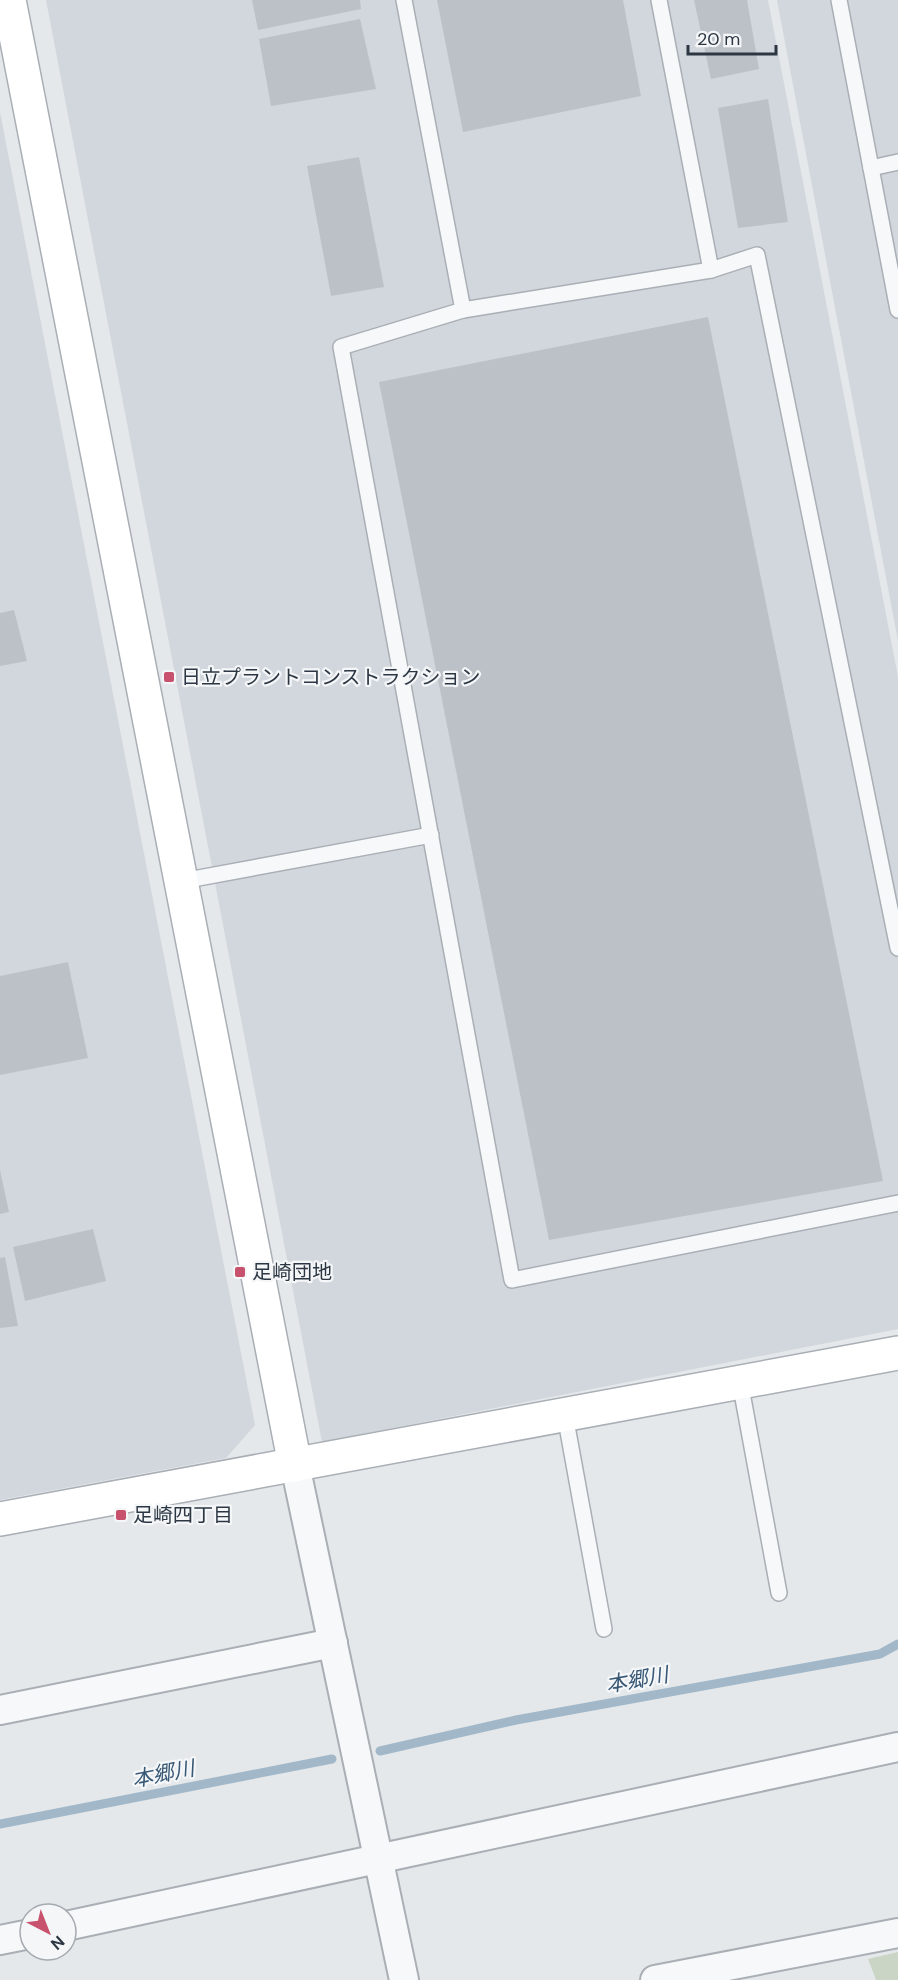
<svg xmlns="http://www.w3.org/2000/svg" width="898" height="1980" font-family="'DM Sans','Noto Sans JP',sans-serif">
	<rect width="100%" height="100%" fill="#e4e8eb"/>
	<g fill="#d2d7dd">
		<polygon points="46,0 768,0 898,677 898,1329 322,1442"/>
		<polygon points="777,0 898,0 898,641"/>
		<polygon points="0,112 255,1425 226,1458 0,1500"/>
	</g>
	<polygon fill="#cbd5c6" points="898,1952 898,1980 876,1980 868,1959"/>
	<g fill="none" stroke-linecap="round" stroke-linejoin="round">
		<g stroke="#a2b8c9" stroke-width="9">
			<polyline points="380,1751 516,1720 880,1654 898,1644"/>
			<polyline points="0,1824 332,1759"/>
		</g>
	</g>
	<g fill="#bcc1c8">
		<polygon points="252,0 360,0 361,9 258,30"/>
		<polygon points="437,0 623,0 641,96 463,132"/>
		<polygon points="694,0 747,0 759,69 711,79"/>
		<polygon points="360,19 376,89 271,106 259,39"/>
		<polygon points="768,99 788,222 738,228 718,108"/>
		<polygon points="359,157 384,287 331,296 307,166"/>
		<polygon points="708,317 883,1181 549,1240 379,382"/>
		<polygon points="14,610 27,661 0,666 0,613"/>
		<polygon points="68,962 88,1058 0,1075 0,976"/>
		<polygon points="0,1170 9,1212 0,1214"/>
		<polygon points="93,1229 106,1281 25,1301 13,1247"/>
		<polygon points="5,1257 18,1326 0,1328 0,1258"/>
	</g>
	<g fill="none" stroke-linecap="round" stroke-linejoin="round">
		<defs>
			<g id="lane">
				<polyline points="404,0 463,310 341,347 512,1280 898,1203"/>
				<polyline points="659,0 711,270 757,255 898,948"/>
				<polyline points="839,0 898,310"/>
				<polyline points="871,168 898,162"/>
				<polyline points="463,310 711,270"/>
				<polyline points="182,881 431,835"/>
				<polyline points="740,1382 779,1593"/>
				<polyline points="565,1415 604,1629"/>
			</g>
			<g id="street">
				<polyline points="295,1465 404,1980"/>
				<polyline points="0,1710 333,1643"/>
				<polyline points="66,1926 898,1747"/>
				<polyline points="0,1940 30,1934"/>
				<polyline points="655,1980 898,1933"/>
			</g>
			<g id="secondary">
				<polyline points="9,0 295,1465"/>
				<polyline points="0,1519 898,1353"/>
			</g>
		</defs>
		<use href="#lane" stroke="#a9afb5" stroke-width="18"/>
		<use href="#street" stroke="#a9afb5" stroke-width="32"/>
		<use href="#secondary" stroke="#a9afb5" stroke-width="36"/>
		<use href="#lane" stroke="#f7f8fa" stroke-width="15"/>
		<use href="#street" stroke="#f7f8fa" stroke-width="28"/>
		<use href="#secondary" stroke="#fff" stroke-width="33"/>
	</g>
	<g fill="#c8516d" stroke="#f4f6f8" stroke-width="2">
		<rect x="163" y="671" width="12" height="12" rx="3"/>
		<rect x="234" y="1266" width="12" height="12" rx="3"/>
		<rect x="115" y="1509" width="12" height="12" rx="3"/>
	</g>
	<g text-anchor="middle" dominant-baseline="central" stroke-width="4.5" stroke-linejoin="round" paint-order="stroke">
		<g font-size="20" fill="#2c3743" stroke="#f4f6f8" text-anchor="start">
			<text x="181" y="677">日立プラントコンストラクション</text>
			<text x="252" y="1272">足崎団地</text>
			<text x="133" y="1515">足崎四丁目</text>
		</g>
		<g font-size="21" font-style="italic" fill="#385875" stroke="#f4f6f8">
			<text transform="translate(637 1680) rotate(-10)">本郷川</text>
			<text transform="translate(163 1774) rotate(-11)">本郷川</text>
		</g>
	</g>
	<g transform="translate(48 1932) rotate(138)"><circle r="28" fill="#f4f6f8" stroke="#a4aab0" stroke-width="1.5"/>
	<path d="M0-4.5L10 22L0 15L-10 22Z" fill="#c8516d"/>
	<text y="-9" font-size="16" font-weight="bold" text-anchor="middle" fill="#2c3743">N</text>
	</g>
	<path d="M688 45v9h88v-9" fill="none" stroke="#2c3743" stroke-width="3"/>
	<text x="697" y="45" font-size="18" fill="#2c3743" stroke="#f4f6f8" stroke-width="4.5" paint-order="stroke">20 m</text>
</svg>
